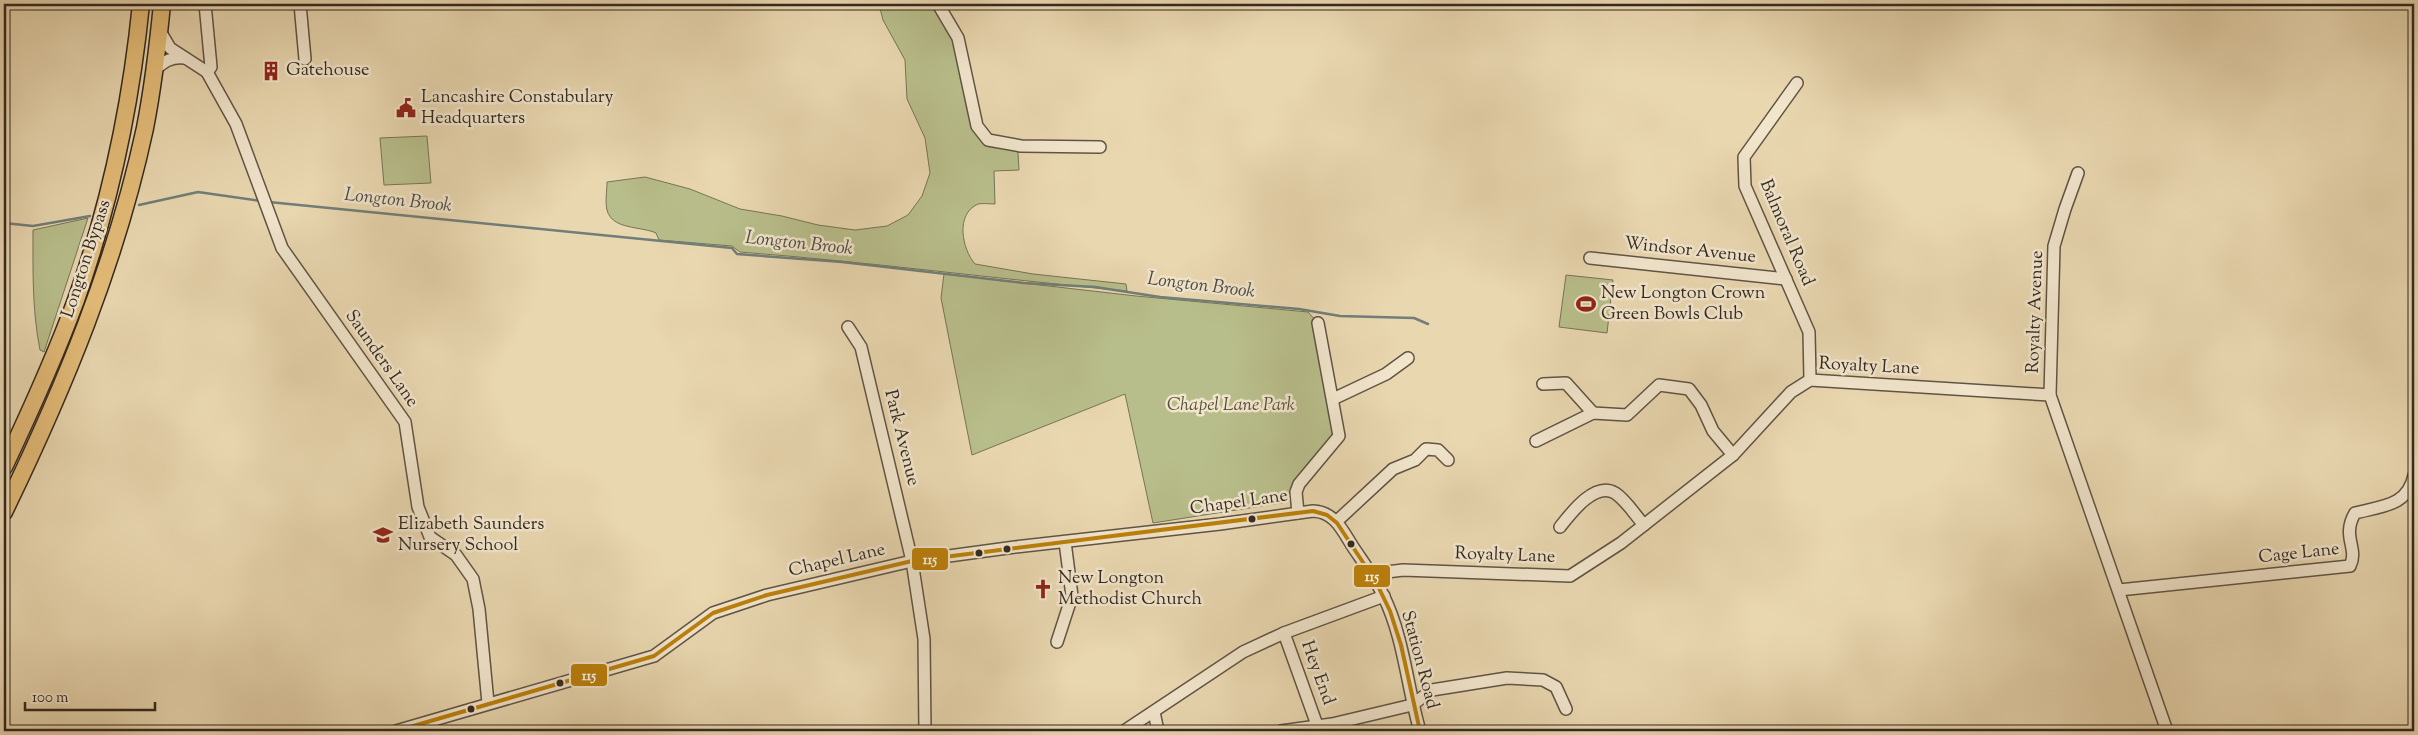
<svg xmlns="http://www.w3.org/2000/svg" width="2418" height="735" font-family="'Sorts Mill Goudy',serif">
	<rect width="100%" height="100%" fill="#e9d7b0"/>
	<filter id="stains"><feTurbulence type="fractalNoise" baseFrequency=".004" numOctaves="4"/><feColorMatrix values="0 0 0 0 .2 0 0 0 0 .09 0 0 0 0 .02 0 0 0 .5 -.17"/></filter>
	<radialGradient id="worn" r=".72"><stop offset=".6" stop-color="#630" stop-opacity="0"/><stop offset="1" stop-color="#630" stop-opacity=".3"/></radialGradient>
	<g fill="#b8be8b" stroke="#767456">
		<path d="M 879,4 L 935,4 L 955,39 L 976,131 L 1015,149 L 1018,153 L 1019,170 L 994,171 L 995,204 C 990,204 983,203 978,204 C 955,214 962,249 975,264 L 1033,274 L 1126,284 L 1127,291 C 998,279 869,262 740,252 L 732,246 L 659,240 L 656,233 C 641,226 612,230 607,210 C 605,202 607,190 607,182 L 645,177 L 690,189 L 740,209 L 782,216 L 818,225 L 855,230 L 887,226 L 908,215 L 922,196 L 930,173 L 925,138 L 907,99 L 905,60 L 883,20 Z"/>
		<polygon points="427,136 431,183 384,185 380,138"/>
		<path d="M 88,218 L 44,352 L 40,350 C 32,310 33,270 33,230 Z"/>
		<polygon points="944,274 1136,296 1308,312 1318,323 1339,432 1287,502 1153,523 1125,394 972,455 941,298"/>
		<polygon points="1566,275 1613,280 1607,333 1559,327"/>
	</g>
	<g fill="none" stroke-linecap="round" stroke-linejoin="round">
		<g stroke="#717e79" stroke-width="2.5">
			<polyline points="269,202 732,248 737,254 842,262 1024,283 1095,287 1160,297 1299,309 1340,316 1414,318 1428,324"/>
			<polyline points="139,205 198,192 261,201"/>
			<polyline points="4,223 33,226 90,216"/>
		</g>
		<defs>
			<g id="minor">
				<polyline points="205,4 211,67 207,72"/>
				<polyline points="300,4 305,59"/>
				<polyline points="938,4 958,38 977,126 988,140 1021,146 1100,147"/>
				<polyline points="160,31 170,48 207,72 236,124 282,248 405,422 418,507 430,537 456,555 473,579 479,609 488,703"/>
				<path d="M 153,71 C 164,62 171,56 185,58"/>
				<polyline points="1797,83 1744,157 1745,186 1809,332 1810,380"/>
				<polyline points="2078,173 2065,209 2054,246 2050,395 2167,731"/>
				<polyline points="1590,258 1786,279"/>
				<polyline points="848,327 861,347 912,561 924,639 925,731"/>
				<polyline points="1543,384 1566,383 1593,413"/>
				<polyline points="1333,399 1386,374 1408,358"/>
				<polyline points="1536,441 1593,413 1627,415 1659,385 1689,389 1701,405 1713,431 1733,455"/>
				<polyline points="1298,513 1296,492 1299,484 1339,436 1318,323"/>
				<polyline points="1337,521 1393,469 1415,460 1426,449 1438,450 1448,460"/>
				<path d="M 1560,527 C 1571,513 1595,481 1615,493 C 1626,500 1635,515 1644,525"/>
				<polyline points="1371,574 1403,570 1570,576 1621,543 1733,455 1791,392 1810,380 2050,395"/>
				<path d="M 2119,590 L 2350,566 C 2359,548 2341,537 2355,513 C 2382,506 2408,506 2414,475"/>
				<polyline points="1284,633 1317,725"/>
				<polyline points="1057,642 1072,596 1065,542"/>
				<polyline points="1154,712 1158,731"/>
				<path d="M 396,731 L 654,656 L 713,613 L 767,595 L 912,561 L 1015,547 L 1220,524 L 1313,511 C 1335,512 1342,530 1353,547 C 1363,562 1375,578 1383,595 C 1404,637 1407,687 1420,731"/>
				<polyline points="1124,731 1243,652 1284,633 1384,596"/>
				<polyline points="1281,731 1332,724 1412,705 1432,690 1507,678 1543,680 1556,687 1566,709"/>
			</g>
			<g id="highway">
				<path d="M 4,467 C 30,412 55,357 76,300 C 110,204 131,104 141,4"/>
				<path d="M 4,512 C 64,388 116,263 145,128 C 153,87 158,45 162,4"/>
			</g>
		</defs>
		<use href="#minor" stroke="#605444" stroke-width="14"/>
		<use href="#highway" stroke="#332920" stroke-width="19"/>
		<use href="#minor" stroke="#f1e5cc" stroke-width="11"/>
		<use href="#highway" stroke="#e4bc78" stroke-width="16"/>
		<defs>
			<polyline id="bus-1" points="396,731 654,656 713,613 767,595 912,561 1313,511 1327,515 1337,523 1376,582 1390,611 1401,645 1420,731"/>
		</defs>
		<use href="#bus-1" stroke="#f1e5cc" stroke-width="8"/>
		<use href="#bus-1" stroke="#bc800a" stroke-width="4"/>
	</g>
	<defs>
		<symbol id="building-bare" viewBox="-9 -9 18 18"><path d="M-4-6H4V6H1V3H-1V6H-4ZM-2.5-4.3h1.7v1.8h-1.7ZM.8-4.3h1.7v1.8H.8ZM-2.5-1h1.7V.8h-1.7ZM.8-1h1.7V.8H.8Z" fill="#8f2418" stroke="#f1e5cc" stroke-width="2.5" paint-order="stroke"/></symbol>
		<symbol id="civic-bare" viewBox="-9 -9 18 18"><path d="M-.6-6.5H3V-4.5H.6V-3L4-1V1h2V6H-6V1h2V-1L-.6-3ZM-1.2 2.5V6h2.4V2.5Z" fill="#8f2418" stroke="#f1e5cc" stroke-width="2.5" paint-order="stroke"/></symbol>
		<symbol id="stadium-bare" viewBox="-9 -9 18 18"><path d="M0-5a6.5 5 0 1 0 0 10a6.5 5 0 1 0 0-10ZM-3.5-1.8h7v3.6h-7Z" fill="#8f2418" stroke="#f1e5cc" stroke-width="2.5" paint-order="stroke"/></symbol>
		<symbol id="school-bare" viewBox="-9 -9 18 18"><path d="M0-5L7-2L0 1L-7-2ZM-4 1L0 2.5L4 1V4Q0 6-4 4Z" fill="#8f2418" stroke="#f1e5cc" stroke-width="2.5" paint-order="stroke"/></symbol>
		<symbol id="church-bare" viewBox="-9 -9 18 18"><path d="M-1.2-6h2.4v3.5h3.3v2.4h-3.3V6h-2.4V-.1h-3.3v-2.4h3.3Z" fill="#8f2418" stroke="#f1e5cc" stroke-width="2.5" paint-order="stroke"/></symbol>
	</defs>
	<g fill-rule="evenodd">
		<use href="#building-bare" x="257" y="57" width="28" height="28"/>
		<use href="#civic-bare" x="392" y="94" width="28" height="28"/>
		<use href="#stadium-bare" x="1572" y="290" width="28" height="28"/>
		<use href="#school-bare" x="369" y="521" width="28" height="28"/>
		<use href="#church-bare" x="1029" y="575" width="28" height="28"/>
	</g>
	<g fill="#332920" stroke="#f1e5cc" stroke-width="2">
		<circle cx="1252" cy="519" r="4.5"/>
		<circle cx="1351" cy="544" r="4.5"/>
		<circle cx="1007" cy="549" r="4.5"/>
		<circle cx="979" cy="553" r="4.5"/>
		<circle cx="560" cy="683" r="4.5"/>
		<circle cx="471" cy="709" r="4.5"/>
	</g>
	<g text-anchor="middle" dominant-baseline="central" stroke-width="5" stroke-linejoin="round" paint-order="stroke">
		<g font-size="18" fill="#332920" stroke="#f1e5cc" text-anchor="start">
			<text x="286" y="71">Gatehouse</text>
			<text x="421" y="98">Lancashire Constabulary<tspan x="421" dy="21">Headquarters</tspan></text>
			<text x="1601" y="294">New Longton Crown<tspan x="1601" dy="21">Green Bowls Club</tspan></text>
			<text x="398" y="525">Elizabeth Saunders<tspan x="398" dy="21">Nursery School</tspan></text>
			<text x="1058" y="579">New Longton<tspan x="1058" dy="21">Methodist Church</tspan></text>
		</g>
		<g font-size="18" fill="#332920" stroke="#f1e5cc">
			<text transform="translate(1786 233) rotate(67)">Balmoral Road</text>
			<text transform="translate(1690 251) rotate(6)">Windsor Avenue</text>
			<text transform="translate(87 259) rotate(-72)">Longton Bypass</text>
			<text transform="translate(2036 312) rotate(-88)">Royalty Avenue</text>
			<text transform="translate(381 359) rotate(55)">Saunders Lane</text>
			<text transform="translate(1869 367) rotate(3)">Royalty Lane</text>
			<text transform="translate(901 438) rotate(76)">Park Avenue</text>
			<text transform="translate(1239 503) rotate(-8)">Chapel Lane</text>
			<text transform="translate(2299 554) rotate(-6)">Cage Lane</text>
			<text transform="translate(1505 556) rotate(2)">Royalty Lane</text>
			<text transform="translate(837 561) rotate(-13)">Chapel Lane</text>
			<text transform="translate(1419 660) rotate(75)">Station Road</text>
			<text transform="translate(1317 673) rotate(70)">Hey End</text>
		</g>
		<g font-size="18" font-style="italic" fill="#544e3b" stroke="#f1e5cc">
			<text x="1231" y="406">Chapel Lane Park</text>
		</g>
		<g font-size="19" font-style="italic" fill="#4d4c45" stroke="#f1e5cc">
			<text transform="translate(398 201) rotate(6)">Longton Brook</text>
			<text transform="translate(799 244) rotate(6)">Longton Brook</text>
			<text transform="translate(1201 286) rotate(7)">Longton Brook</text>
		</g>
	</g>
	<g stroke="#f1e5cc" stroke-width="2">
		<rect x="911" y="547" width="38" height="24" rx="5" fill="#bc800a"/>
		<rect x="1353" y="564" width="38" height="24" rx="5" fill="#bc800a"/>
		<rect x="570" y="663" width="38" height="24" rx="5" fill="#bc800a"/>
	</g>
	<g font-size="14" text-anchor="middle" font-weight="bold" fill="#fff">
		<text x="930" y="564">115</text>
		<text x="1372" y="581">115</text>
		<text x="589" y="680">115</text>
	</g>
	<rect width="2418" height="735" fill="none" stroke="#e9d7b0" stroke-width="20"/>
	<rect x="5" y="5" width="2408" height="725" fill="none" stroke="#332920" stroke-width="2.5"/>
	<rect x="10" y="10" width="2398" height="715" fill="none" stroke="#332920"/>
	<path d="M25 702v8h130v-8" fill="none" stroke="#332920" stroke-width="2.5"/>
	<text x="32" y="702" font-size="15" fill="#332920" stroke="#f1e5cc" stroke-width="4" paint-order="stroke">100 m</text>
	<rect width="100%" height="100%" filter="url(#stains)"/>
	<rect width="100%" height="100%" fill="url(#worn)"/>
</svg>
